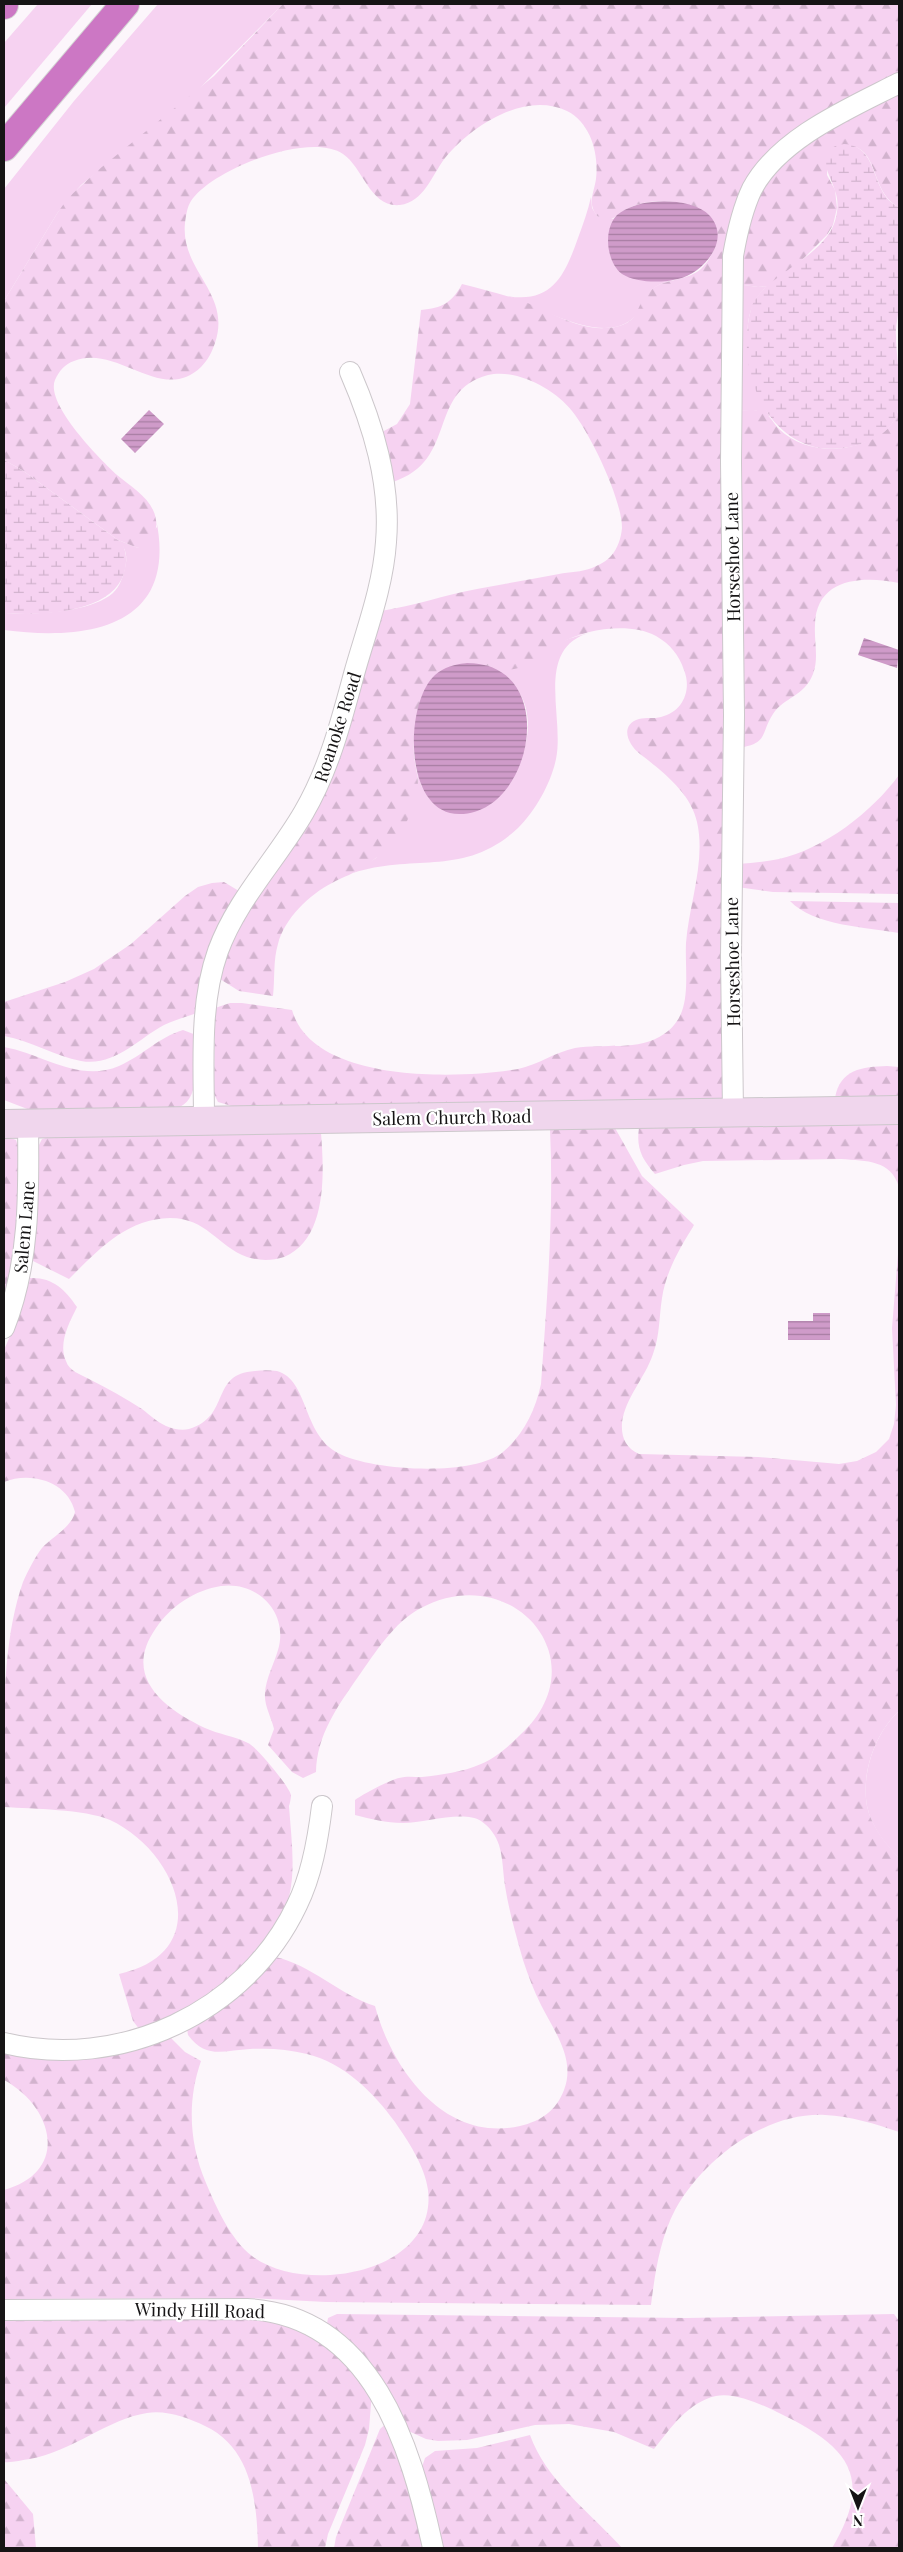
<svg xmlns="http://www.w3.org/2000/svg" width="903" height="2552" font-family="'Playfair Display',serif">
	<defs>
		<pattern id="forest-firs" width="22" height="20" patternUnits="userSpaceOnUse" patternTransform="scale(1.25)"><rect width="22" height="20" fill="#f6d2f1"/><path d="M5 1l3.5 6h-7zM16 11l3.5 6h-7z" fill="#d2b3ce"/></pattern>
		<pattern id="wetland-marsh" width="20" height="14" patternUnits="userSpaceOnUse" patternTransform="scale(1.25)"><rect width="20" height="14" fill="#f6d2f1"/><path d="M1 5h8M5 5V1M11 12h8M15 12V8" fill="none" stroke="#d2b3ce"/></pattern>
		<pattern id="water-rules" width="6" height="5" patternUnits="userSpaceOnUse" patternTransform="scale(1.25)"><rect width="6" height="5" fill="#cf9bc9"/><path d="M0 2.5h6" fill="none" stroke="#a77da2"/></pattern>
	</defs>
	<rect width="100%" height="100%" fill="#fcf6fb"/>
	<g fill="#f6d2f1">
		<polygon points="38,4 92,4 4,108 4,43"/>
		<polygon points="158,4 283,4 194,94 81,185 58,212 4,301 4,189 74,101"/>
		<path d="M 591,197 L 592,208 L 597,216 L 613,219 L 617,216 C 610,225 609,235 609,246 C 610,282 649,283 677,279 C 662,283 649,287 643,301 C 641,306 640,311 636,315 C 607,349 540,307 507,296 C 552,304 565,275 578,238 C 583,224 588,211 591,197 Z"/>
		<path d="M 737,284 L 758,287 L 768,286 C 731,312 751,385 770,417 C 760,409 749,410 737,411 Z"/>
		<path d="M 156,519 C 179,628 87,641 4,630 L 4,613 C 33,615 90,613 113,593 C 120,586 123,577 125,568 C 128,558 126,547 118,540 L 138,548 L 157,527 Z"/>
		<path d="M 592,632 C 533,647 565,717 556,759 C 551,783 536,810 518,828 C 465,878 414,853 353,873 L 376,858 L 418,784 L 417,770 L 422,787 L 498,797 C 532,756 546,696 491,667 L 503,669 L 568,639 Z"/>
		<path d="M 899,1711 L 899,1858 C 885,1844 871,1826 867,1806 C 861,1773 875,1733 899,1711 Z"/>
	</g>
	<g fill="url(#forest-firs)">
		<path d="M 283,4 L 899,4 L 899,77 L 828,114 L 739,209 L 728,1088 L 723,1100 L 235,1107 L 218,1102 L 214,1094 L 215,1008 L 230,1003 L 242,1003 L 292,1010 C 313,1084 459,1079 518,1069 C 538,1065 555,1052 575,1048 C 603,1043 639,1052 664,1034 C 672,1029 679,1020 682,1011 C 689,991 685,964 686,943 C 689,904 706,861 697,822 C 691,793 662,771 640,754 C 628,745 619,725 639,719 C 646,717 654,719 661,717 C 683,712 692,690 684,670 C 679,655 670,644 656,636 C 629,622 586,629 561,643 C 546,652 532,666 514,669 C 483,674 476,651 442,673 C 441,674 430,681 430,682 C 417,695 413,738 414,755 C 415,765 418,775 418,785 C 417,798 413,810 407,821 C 397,838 382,854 366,866 C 355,873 343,877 332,883 C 310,894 284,919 278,944 C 273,960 275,979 273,996 L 239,991 L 220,979 C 226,959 232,938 243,919 C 266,877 300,841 322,799 C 351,740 364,673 381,611 C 414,606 444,595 477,589 C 504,584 531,579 559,574 C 569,572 582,572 592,568 C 599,565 607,561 611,556 C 618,548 621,538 622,528 C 622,499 590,433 572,411 C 555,389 516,368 488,375 C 426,392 459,460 393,482 L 382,432 L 397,424 L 410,404 L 421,310 C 442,308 452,303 462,284 C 481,289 501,294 520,300 C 548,310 576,330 606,328 C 645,326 633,302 652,289 C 667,278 687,281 701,269 C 708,262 714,253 715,243 C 721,210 685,200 658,201 C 646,202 635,204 625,210 C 620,213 615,218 609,220 L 597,216 C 587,203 594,193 596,179 C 599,154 591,123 567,111 C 525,91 472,125 445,158 C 432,175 424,202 400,205 C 370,208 363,167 343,154 C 310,131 212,169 191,201 C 187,207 186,216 185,223 C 180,271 232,293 215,343 C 212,352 208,360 201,367 C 162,405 117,343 74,361 C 65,364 59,371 55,380 C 45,404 100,459 117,475 C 129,485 147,496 153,510 C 158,520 157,532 151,542 L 138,548 L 118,540 L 22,470 L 4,460 L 4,301 L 58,212 L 68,198 L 97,171 L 214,76 Z"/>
		<path d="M 899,89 L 899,207 C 868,192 881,141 842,146 C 835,147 832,147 828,152 L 827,175 L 835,190 L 837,208 L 833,225 L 827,235 L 800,262 L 768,286 L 758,287 L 737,284 L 739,256 L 757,191 L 792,150 Z"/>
		<path d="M 899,407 L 899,583 C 864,576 816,577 815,625 C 814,642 819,658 813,674 C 804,697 784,697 773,714 C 760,734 769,743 739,748 L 736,411 C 745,410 755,409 763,412 C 770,415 774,424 779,429 C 803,452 841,454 870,440 C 884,434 896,423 899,407 Z"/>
		<path d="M 899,775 L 899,894 L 773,892 L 737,887 L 737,864 C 751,863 765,862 779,859 C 824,849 872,812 899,775 Z"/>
		<path d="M 224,882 L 239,891 L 197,1013 C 186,1017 174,1020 164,1025 C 138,1039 114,1067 81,1061 C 55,1056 31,1041 4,1036 L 4,1002 L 65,982 L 94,969 L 131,944 L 185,896 L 198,887 L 212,883 Z"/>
		<path d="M 790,901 L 899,903 L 899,933 C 866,927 814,926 790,901 Z"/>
		<path d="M 183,1030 L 196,1035 C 195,1057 202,1096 180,1107 L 30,1110 L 4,1100 L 4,1047 C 43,1054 79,1083 119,1066 C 142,1056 159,1037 183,1030 Z"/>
		<path d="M 887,1066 L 899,1067 L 899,1097 L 835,1098 C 840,1069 862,1067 887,1066 Z"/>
		<path d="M 899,1124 L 899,1187 C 891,1160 867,1161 841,1159 L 703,1161 L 684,1165 L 655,1174 C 642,1159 636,1148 639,1128 Z"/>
		<path d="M 615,1128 L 642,1176 L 694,1225 C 680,1248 666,1271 662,1298 C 659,1317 660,1335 653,1354 C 645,1378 625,1398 622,1423 C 621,1438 626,1448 639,1454 L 758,1457 L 839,1464 L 857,1461 L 876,1452 L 889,1439 L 894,1424 L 896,1405 L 892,1328 L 899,1242 L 899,1711 C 875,1733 861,1773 867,1806 C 871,1826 886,1844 899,1858 L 899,2132 C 875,2124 851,2116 825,2115 C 765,2112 703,2159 675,2210 C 660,2239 655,2273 651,2305 L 326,2302 L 248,2298 L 4,2299 L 4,2190 C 70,2172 54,2107 4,2080 L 4,2051 L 104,2056 L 128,2052 L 171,2038 L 185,2052 L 201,2061 C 187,2101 189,2143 206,2183 C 216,2207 231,2240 252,2256 C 305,2296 438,2274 428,2190 C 425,2166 408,2141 395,2122 C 373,2092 344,2063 307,2054 C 288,2049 269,2048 250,2049 C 225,2050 206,2060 188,2035 L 187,2029 L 211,2015 L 275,1957 C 310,1964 340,1995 375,2006 C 392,2070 445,2143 520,2126 C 541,2121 556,2111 564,2090 C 576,2059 554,2031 541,2005 C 534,1991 528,1975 523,1960 C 516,1935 509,1911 505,1886 C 503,1873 503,1858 499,1845 C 496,1836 490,1827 481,1821 C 463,1810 425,1823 403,1823 C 386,1823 371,1819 355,1815 L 355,1800 C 363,1794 390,1780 399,1778 C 406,1776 414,1777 422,1777 C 441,1775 463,1772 481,1764 C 496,1758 509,1746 520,1735 C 601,1661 512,1559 421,1608 C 394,1622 375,1653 358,1677 C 337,1707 317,1735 316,1772 L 303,1778 L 292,1772 L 268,1745 L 274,1729 C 271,1716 264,1706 265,1693 C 266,1678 274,1664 278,1650 C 289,1613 258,1581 221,1586 C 195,1590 171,1606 156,1628 C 122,1676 163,1708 205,1728 C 218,1734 234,1736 248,1743 C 256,1746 289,1786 291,1795 C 291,1798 290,1803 289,1806 C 291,1836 296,1868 289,1897 C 278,1939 228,1985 192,2006 C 176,2015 157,2022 140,2030 L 133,2021 L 119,1974 C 218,1952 177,1851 110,1820 C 84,1809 33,1809 4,1807 C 4,1736 0,1647 23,1582 C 28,1571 35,1557 42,1548 C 52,1537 71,1528 75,1512 C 68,1481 30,1471 4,1482 L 4,1350 L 20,1313 L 30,1278 C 52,1277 65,1289 77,1307 C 69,1323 58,1344 66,1361 C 69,1371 80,1374 89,1379 C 107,1388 125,1398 142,1409 C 150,1415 157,1422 166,1426 C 173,1429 182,1431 189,1429 C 232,1416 209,1374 255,1371 C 262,1370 270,1370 277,1371 C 309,1380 302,1434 338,1453 C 371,1471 473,1477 503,1452 C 524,1434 535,1411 541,1384 C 547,1299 554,1215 550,1129 Z"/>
		<path d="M 321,1133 C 324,1171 328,1239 284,1257 C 272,1261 259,1261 247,1257 C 217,1246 207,1218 170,1218 C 126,1219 98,1250 69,1279 L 33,1261 L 38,1147 L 42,1139 L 49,1137 Z"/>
		<path d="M 8,1137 L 16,1140 L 19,1149 C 18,1203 19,1249 4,1302 L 4,1138 Z"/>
		<path d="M 337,2314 L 687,2318 L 894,2314 L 899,2321 L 899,2548 L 832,2548 C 876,2475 846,2445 777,2412 C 761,2404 734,2392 716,2396 C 688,2402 670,2429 654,2449 L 614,2432 L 569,2424 L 535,2425 L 467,2440 L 438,2441 L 426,2439 L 404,2429 L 329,2328 L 327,2324 L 328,2318 Z"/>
		<path d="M 247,2319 L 271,2321 L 316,2334 L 372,2392 L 369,2429 L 365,2445 L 328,2534 L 325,2548 L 258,2548 C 257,2502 252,2448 205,2426 C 188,2418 167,2410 147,2413 C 108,2419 73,2451 30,2459 C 22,2460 11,2463 4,2462 L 4,2321 Z"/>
		<polygon points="388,2422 403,2461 426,2548 334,2548 336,2537 380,2429"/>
		<path d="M 530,2435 C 547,2482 590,2512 622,2548 L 439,2548 L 420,2473 L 425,2458 L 435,2451 L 477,2448 Z"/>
		<polygon points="4,2479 33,2514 36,2548 4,2548"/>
	</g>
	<g fill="url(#wetland-marsh)">
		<path d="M 844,144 C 881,146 869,194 899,207 C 899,239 902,273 899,305 C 899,315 895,325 896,335 C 896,358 903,392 897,414 C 891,430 877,439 861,444 C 777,471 732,378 751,309 C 759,278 820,260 834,224 C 838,213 839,201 835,191 C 830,173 811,149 844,144 Z"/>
		<path d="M 4,460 L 22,470 L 122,543 C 127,553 127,563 124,573 C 112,614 38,616 4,613 Z"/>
	</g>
	<g fill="url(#water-rules)">
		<path d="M 652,202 C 670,200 697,202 710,216 C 732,241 702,274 678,279 C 662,283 636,283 622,274 C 606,262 603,229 617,215 C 627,207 640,203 652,202 Z"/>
		<polygon points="149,410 164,424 135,453 121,439"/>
		<polygon points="864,638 899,650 897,668 858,655"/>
		<path d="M 467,663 C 561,663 534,813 460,814 C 403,815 404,703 435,675 C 444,667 455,664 467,663 Z"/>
		<polygon points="813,1313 830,1313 830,1340 788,1340 788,1321 813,1321"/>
	</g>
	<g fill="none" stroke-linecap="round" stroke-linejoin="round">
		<defs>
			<g id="street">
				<path d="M 733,1113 L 731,956 L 734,715 L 731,462 L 733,256 C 737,233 742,210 752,189 C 779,138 850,108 899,83"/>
				<path d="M 204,1121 C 204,1065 199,1004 218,951 C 237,899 277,859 304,812 C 329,769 341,722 354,674 C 366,631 383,587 386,542 C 391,483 373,425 350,372"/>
				<path d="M 4,1328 C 30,1263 29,1193 28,1124"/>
				<path d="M 4,2043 C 119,2071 246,2013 297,1905 C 312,1875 318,1839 322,1806"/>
				<path d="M 4,2310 L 247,2309 C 372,2315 411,2446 433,2548"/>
			</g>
			<polyline id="secondary" points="4,1124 899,1110"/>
			<g id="highway">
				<polyline points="4,5 4,4"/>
				<polyline points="4,147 125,4"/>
			</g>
		</defs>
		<use href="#street" stroke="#ccc7cb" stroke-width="22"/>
		<use href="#secondary" stroke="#ccc7cb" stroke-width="30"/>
		<use href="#highway" stroke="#d5d5d5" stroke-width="30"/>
		<use href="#street" stroke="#fff" stroke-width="20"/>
		<use href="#secondary" stroke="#f0d6ed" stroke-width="28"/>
		<use href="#highway" stroke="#cc77c4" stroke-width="28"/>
	</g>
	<g text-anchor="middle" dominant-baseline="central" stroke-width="4.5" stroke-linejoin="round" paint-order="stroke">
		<g font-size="18" fill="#161415" stroke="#fff">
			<text transform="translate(732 557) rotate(-91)">Horseshoe Lane</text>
			<text transform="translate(337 727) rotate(-72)">Roanoke Road</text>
			<text transform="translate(732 962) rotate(-91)">Horseshoe Lane</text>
			<text transform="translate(452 1117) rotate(-1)">Salem Church Road</text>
			<text transform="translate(24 1227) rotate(-85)">Salem Lane</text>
			<text transform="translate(200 2310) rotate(1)">Windy Hill Road</text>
		</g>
	</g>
	<rect width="903" height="2552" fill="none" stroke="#161415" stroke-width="10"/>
	<g transform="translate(858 2507) rotate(180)" stroke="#ffffff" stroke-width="4" paint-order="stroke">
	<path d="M0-4L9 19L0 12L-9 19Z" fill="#161415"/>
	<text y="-8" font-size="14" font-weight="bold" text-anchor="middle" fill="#161415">N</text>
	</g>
</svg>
